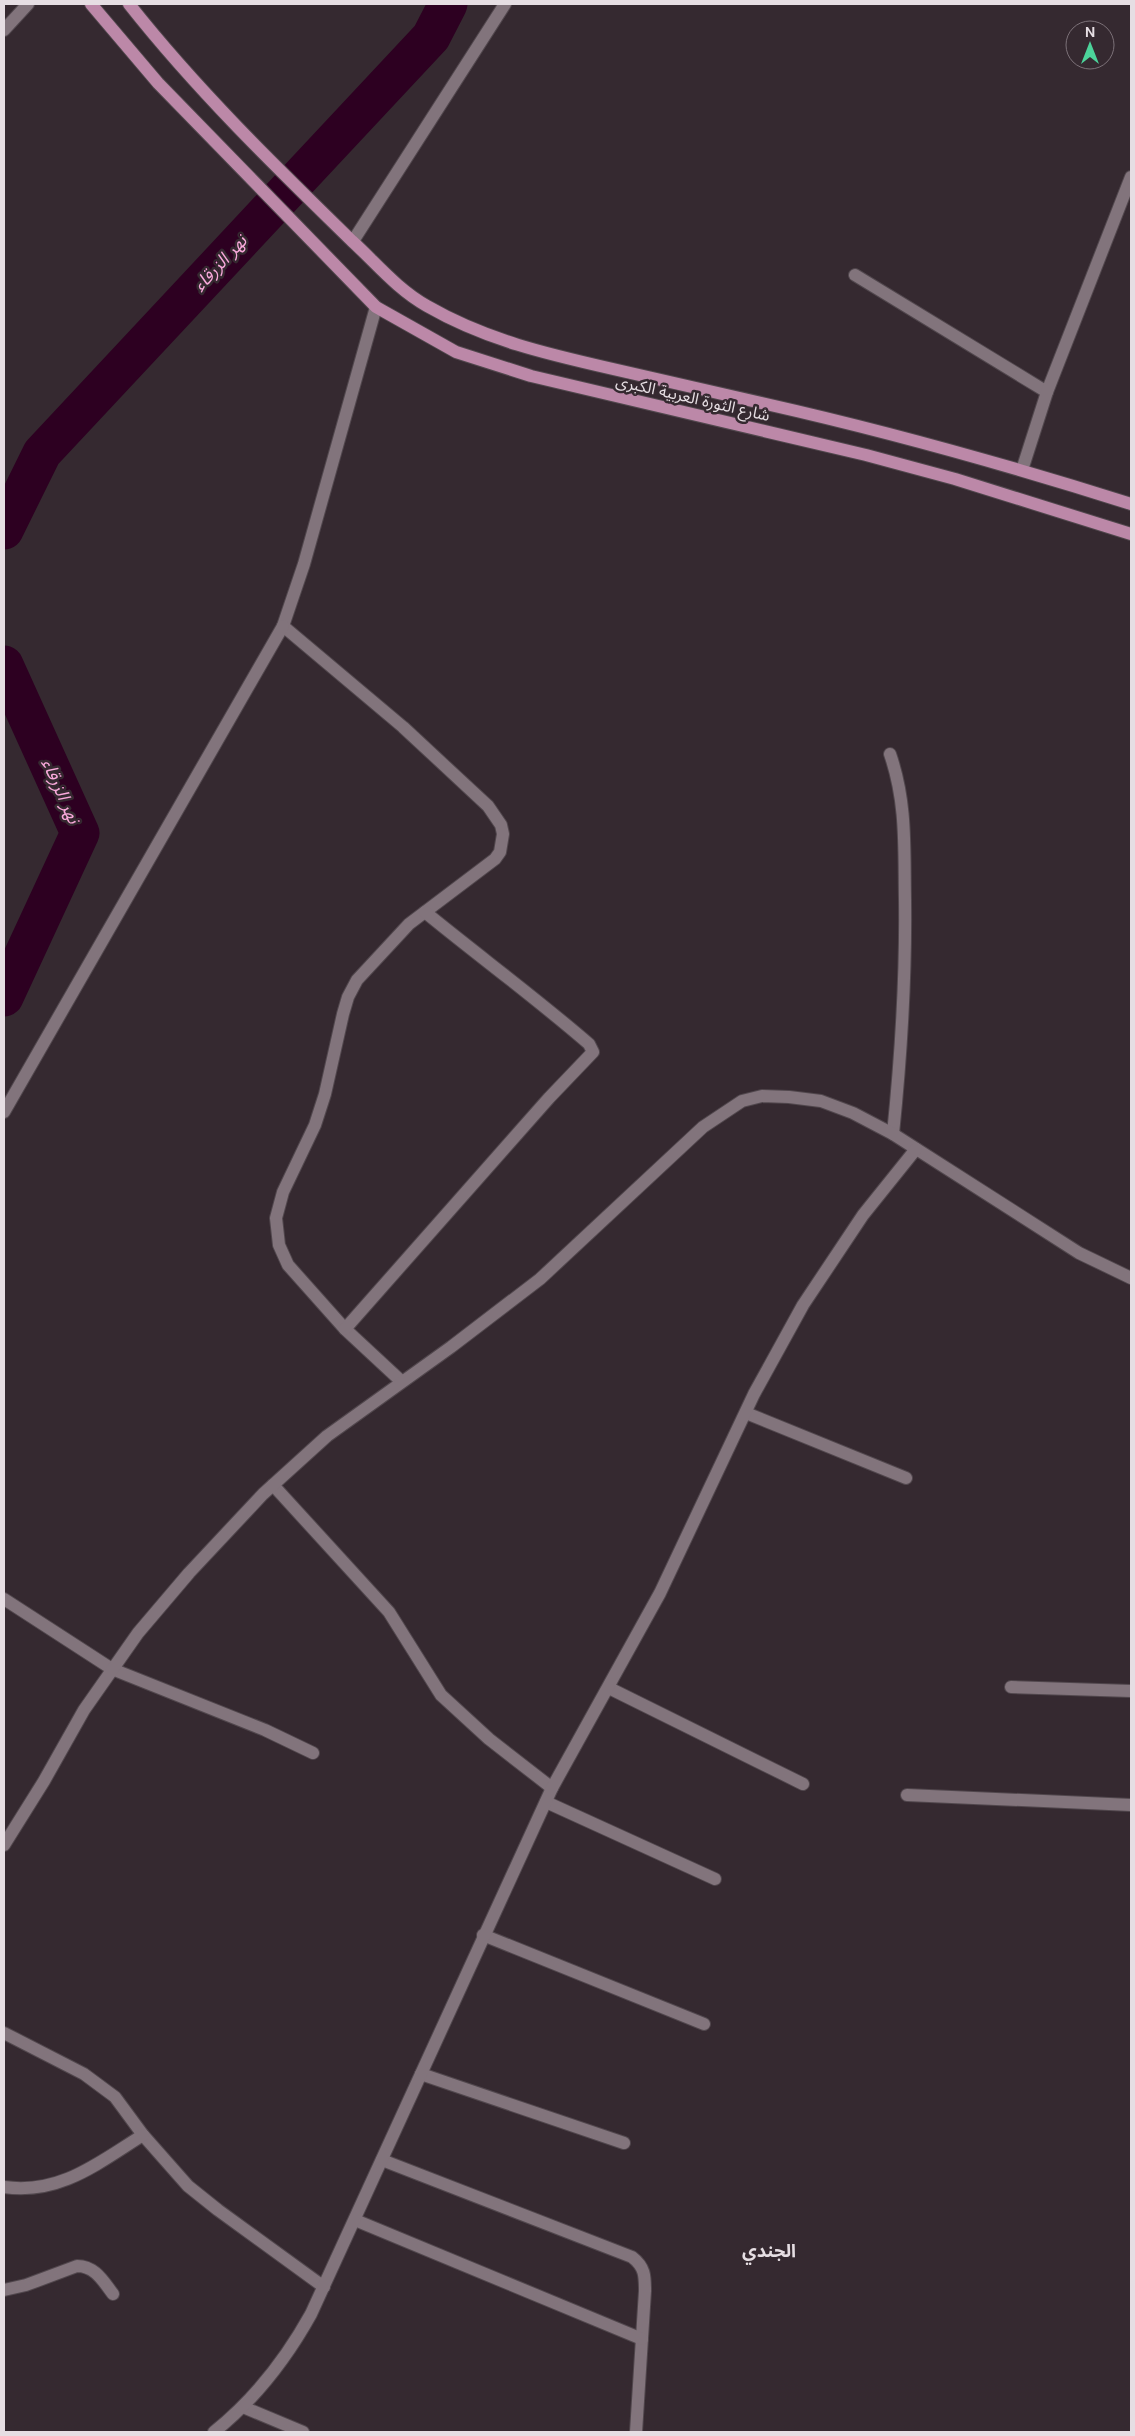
<svg xmlns="http://www.w3.org/2000/svg" width="1135" height="2436" font-family="'DM Sans','Noto Sans Arabic',sans-serif">
	<rect width="100%" height="100%" fill="#352930"/>
	<g fill="none" stroke-linecap="round" stroke-linejoin="round">
		<g stroke="#2d0021" stroke-width="39">
			<polyline points="4,530 42,453 431,37 448,4"/>
			<polyline points="4,665 80,833 4,997"/>
		</g>
		<defs>
			<g id="minor">
				<polyline points="4,30 28,4"/>
				<polyline points="353,241 505,4"/>
				<polyline points="855,275 1047,392"/>
				<polyline points="376,307 304,564 283,626 403,727 488,806 501,825 503,834 500,852 495,859 409,924 357,980 348,997 343,1014 325,1094 315,1125 283,1192 276,1218 279,1245 288,1265 345,1329 401,1381"/>
				<polyline points="1022,470 1047,392 1131,177"/>
				<path d="M 890,754 C 907,803 904,848 905,900 C 906,978 901,1056 893,1134"/>
				<polyline points="4,1112 283,626"/>
				<path d="M 345,1329 L 549,1098 L 593,1052 L 589,1044 C 536,998 480,957 425,912"/>
				<polyline points="746,1413 906,1478"/>
				<polyline points="273,1485 389,1612 441,1695 489,1739 552,1788"/>
				<polyline points="4,1599 112,1669 265,1730 313,1753"/>
				<polyline points="1011,1687 1131,1691"/>
				<polyline points="609,1688 803,1784"/>
				<polyline points="907,1795 1131,1805"/>
				<polyline points="546,1802 715,1879"/>
				<polyline points="4,1845 44,1781 84,1710 138,1633 189,1573 263,1494 327,1436 451,1347 540,1279 703,1127 742,1101 762,1096 789,1097 821,1101 853,1113 893,1134 1079,1253 1131,1278"/>
				<polyline points="483,1935 704,2024"/>
				<polyline points="4,2033 84,2074 115,2097 143,2135 188,2186 218,2210 324,2287"/>
				<polyline points="421,2074 624,2143"/>
				<path d="M 382,2160 L 632,2257 C 645,2267 645,2276 645,2291 L 636,2432"/>
				<path d="M 4,2187 C 60,2195 98,2163 143,2135"/>
				<polyline points="355,2220 642,2339"/>
				<path d="M 4,2290 L 26,2285 L 77,2266 C 95,2266 103,2281 113,2294"/>
				<polyline points="243,2407 303,2432"/>
				<path d="M 214,2432 C 254,2400 286,2359 311,2314 L 552,1788 L 660,1593 L 754,1394 L 803,1305 L 863,1215 L 916,1149"/>
			</g>
			<g id="major">
				<polyline points="91,4 158,83 376,307 456,352 531,376 866,455 955,479 1131,534"/>
				<path d="M 129,4 C 197,90 274,165 352,241 C 377,264 397,289 427,306 C 486,340 547,354 613,369 C 664,381 715,392 766,404 C 890,432 1011,466 1131,504"/>
			</g>
		</defs>
		<use href="#minor" stroke="#51474d" stroke-width="14"/>
		<use href="#major" stroke="#51474d" stroke-width="14"/>
		<use href="#minor" stroke="#82747c" stroke-width="12"/>
		<use href="#major" stroke="#bc88a8" stroke-width="12"/>
	</g>
	<g text-anchor="middle" dominant-baseline="central" stroke-width="5" stroke-linejoin="round" paint-order="stroke">
		<g font-size="16" fill="#e6dee3" stroke="#352930">
			<text transform="translate(693 398) rotate(13)">شارع الثورة العربية الكبرى</text>
		</g>
		<g font-size="18" font-style="italic" fill="#f9a9db" stroke="#352930">
			<text transform="translate(220 263) rotate(-47)">نهر الزرقاء</text>
			<text transform="translate(61 791) rotate(66)">نهر الزرقاء</text>
		</g>
		<g font-size="18" font-weight="bold" fill="#e6dee3" stroke="#352930">
			<text x="769" y="2251">الجندي</text>
		</g>
	</g>
	<rect width="1135" height="2436" fill="none" stroke="#e6dee3" stroke-width="10"/>
	<g transform="translate(1090 45)"><circle r="24" fill="#352930" stroke="#7c7178"/>
	<path d="M0-4L9 19L0 12L-9 19Z" fill="#4cd39a"/>
	<text y="-8" font-size="14" font-weight="bold" text-anchor="middle" fill="#e6dee3">N</text>
	</g>
</svg>
